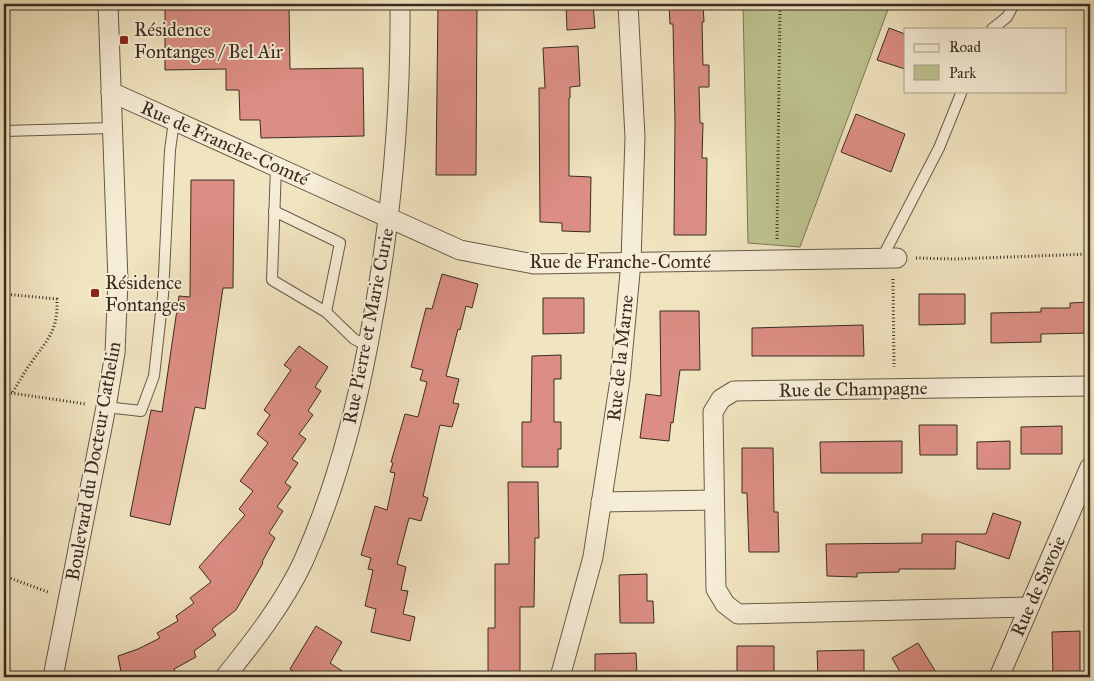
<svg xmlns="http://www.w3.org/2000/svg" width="1094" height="681" font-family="'IM FELL Great Primer',serif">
	<rect width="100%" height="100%" fill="#f1e4c0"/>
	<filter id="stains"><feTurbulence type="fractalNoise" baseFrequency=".004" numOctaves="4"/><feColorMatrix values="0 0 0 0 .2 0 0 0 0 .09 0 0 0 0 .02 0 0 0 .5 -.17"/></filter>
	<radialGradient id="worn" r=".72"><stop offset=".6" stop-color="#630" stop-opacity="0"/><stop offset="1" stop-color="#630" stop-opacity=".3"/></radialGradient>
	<polygon fill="#bdc390" stroke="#7b7858" points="743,4 890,4 800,247 748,243"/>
	<g fill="#dc8e84" stroke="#392c21">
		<polygon points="215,4 289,4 290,69 363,68 364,136 261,138 260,120 240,120 239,90 226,90 226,69 165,70 165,5"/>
		<polygon points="438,4 470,4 470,6 477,6 476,175 436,175"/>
		<polygon points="566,4 593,4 595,28 567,30"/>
		<polygon points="669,4 703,4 704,22 702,22 703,65 709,65 709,87 699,87 700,123 703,123 702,158 707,158 706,235 674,235 675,123 673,24 670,24"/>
		<polygon points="889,28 905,34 905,69 877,60"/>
		<polygon points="578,46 580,86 570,87 570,98 569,98 569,176 591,177 590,232 562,231 562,223 540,222 539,88 545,88 543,48"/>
		<polygon points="856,114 905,134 891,172 841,152"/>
		<polygon points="191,180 234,180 233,288 223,288 205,409 195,407 170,525 130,516 151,410 162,412 179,296 190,297"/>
		<polygon points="442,274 478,284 472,308 466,306 460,330 458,329 446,376 459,379 453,403 459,404 452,427 440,425 423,496 428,498 421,521 409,518 397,564 406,567 401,590 408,591 403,614 415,617 410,641 371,632 376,609 365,606 373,570 368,569 371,558 361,555 375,506 387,510 395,473 390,472 393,463 391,462 405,414 418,417 427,382 420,380 423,370 411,367 426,308 432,309"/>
		<polygon points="919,294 965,294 965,324 919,325"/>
		<polygon points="543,298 584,298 584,333 543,334"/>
		<polygon points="1090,302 1090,333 1041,334 1041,342 991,343 991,313 1041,312 1041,308 1070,308 1070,303"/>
		<polygon points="660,311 699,311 700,370 680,370 673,423 671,422 669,441 640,438 646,394 661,396"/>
		<polygon points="863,325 864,356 752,356 752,328"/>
		<polygon points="299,346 328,367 315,387 321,391 308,411 313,415 299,434 306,439 292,459 298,463 285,483 291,487 277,507 283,511 269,533 275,538 262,562 263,563 236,610 212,629 216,635 194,651 196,657 174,669 178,677 122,677 118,656 138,649 160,638 157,633 178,621 176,616 194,603 190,598 211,582 199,567 245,515 239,509 253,491 240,481 268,443 257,434 270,415 264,410 291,370 284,365"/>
		<polygon points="561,355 561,379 554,379 554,422 561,422 561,449 558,449 558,467 522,467 522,422 531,422 532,356"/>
		<polygon points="919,425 957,425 957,455 920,455"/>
		<polygon points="1062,426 1062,454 1021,454 1021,427"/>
		<polygon points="902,441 902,473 821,473 820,442"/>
		<polygon points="1010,441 1010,469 977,469 977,442"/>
		<polygon points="742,448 773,448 774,512 778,512 779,552 749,552 747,493 742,493"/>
		<polygon points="508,482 538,482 539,538 535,538 534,607 520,607 520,673 488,674 488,628 495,628 495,564 509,564"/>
		<polygon points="993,513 1021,522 1009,559 956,541 955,569 899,569 899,572 857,573 857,577 827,576 826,544 922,543 922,534 986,534"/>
		<polygon points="647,574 647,601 653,601 654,623 620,623 619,575"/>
		<polygon points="316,626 342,642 330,663 351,677 303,677 290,669"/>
		<polygon points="1080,631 1080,677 1053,677 1052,632"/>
		<polygon points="918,643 939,677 903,677 892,658"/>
		<polygon points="737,646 774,646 774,673 737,674"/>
		<polygon points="864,650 864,677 818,677 817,651"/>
		<polygon points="636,653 637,675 595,677 595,654"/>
	</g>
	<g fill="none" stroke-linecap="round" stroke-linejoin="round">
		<defs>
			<g id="lane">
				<polyline points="992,29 1007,17 1014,4"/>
				<polyline points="4,131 112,128"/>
				<polyline points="276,166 272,280 326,312 354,339 368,346"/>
				<polyline points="274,211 340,243 326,312"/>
				<polyline points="882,258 939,148 962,91"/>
				<polyline points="106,407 141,411 154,376 163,295 170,150 174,121"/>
			</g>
			<g id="street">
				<polyline points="111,92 460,250 534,264 897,258"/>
				<polyline points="601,502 714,500"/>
				<polyline points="1029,607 738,614 725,604 716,589 713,412 721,399 734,391 1090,386"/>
				<polyline points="53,677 106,407 115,353 118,281 108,4"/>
				<path d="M 225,677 C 254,641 283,604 303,562 C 334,493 354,419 368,345 C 390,233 401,118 400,4"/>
				<polyline points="560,677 593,557 620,380 631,262 635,137 628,4"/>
				<polyline points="999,677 1090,467"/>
			</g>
		</defs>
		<use href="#lane" stroke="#675a49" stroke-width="12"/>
		<use href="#street" stroke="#675a49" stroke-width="21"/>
		<g stroke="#392c21" stroke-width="3" stroke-dasharray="1 2.5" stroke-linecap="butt">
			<polyline points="777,239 780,4"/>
			<polyline points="916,258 955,259 1090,254"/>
			<polyline points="893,279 894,367"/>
			<path d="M 4,294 L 57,299 C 58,332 48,338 31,363 C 24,372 19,383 12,393"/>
			<polyline points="4,392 86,404"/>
			<polyline points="4,576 48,592"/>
		</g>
		<use href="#lane" stroke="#f6edd6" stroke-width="10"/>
		<use href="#street" stroke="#f6edd6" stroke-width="19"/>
	</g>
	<g fill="#8f2418" stroke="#f6edd6" stroke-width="2">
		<rect x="119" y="35" width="10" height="10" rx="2.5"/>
		<rect x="90" y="288" width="10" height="10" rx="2.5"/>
	</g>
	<g text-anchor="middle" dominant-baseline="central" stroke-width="4" stroke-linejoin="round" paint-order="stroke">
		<g font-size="19" fill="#392c21" stroke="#f6edd6" text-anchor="start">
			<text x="134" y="29">Résidence<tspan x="134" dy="22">Fontanges / Bel Air</tspan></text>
			<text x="105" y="282">Résidence<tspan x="105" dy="22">Fontanges</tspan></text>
		</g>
		<g font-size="19" fill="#392c21" stroke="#f6edd6">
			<text transform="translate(225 143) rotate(24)">Rue de Franche-Comté</text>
			<text x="620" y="261">Rue de Franche-Comté</text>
			<text transform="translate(368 326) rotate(-79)">Rue Pierre et Marie Curie</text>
			<text transform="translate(620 358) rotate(-84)">Rue de la Marne</text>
			<text transform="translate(853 389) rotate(-1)">Rue de Champagne</text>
			<text transform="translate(93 461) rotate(-80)">Boulevard du Docteur Cathelin</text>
			<text transform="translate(1038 586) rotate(-66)">Rue de Savoie</text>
		</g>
	</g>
	<rect width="1094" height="681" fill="none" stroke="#f1e4c0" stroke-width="20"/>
	<rect x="5" y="5" width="1084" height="671" fill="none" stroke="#392c21" stroke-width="2.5"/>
	<rect x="10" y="10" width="1074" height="661" fill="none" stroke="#392c21"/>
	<rect x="904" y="28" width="162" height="65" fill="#f6edd6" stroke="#aaa08e"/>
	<rect x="914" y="44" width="25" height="8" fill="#f6edd6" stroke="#aaa08e"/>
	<text x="949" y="52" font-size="15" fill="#392c21">Road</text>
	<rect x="914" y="65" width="25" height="15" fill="#bdc390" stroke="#aaa08e"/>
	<text x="949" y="78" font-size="15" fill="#392c21">Park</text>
	<rect width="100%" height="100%" filter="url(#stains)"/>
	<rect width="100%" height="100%" fill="url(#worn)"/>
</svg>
